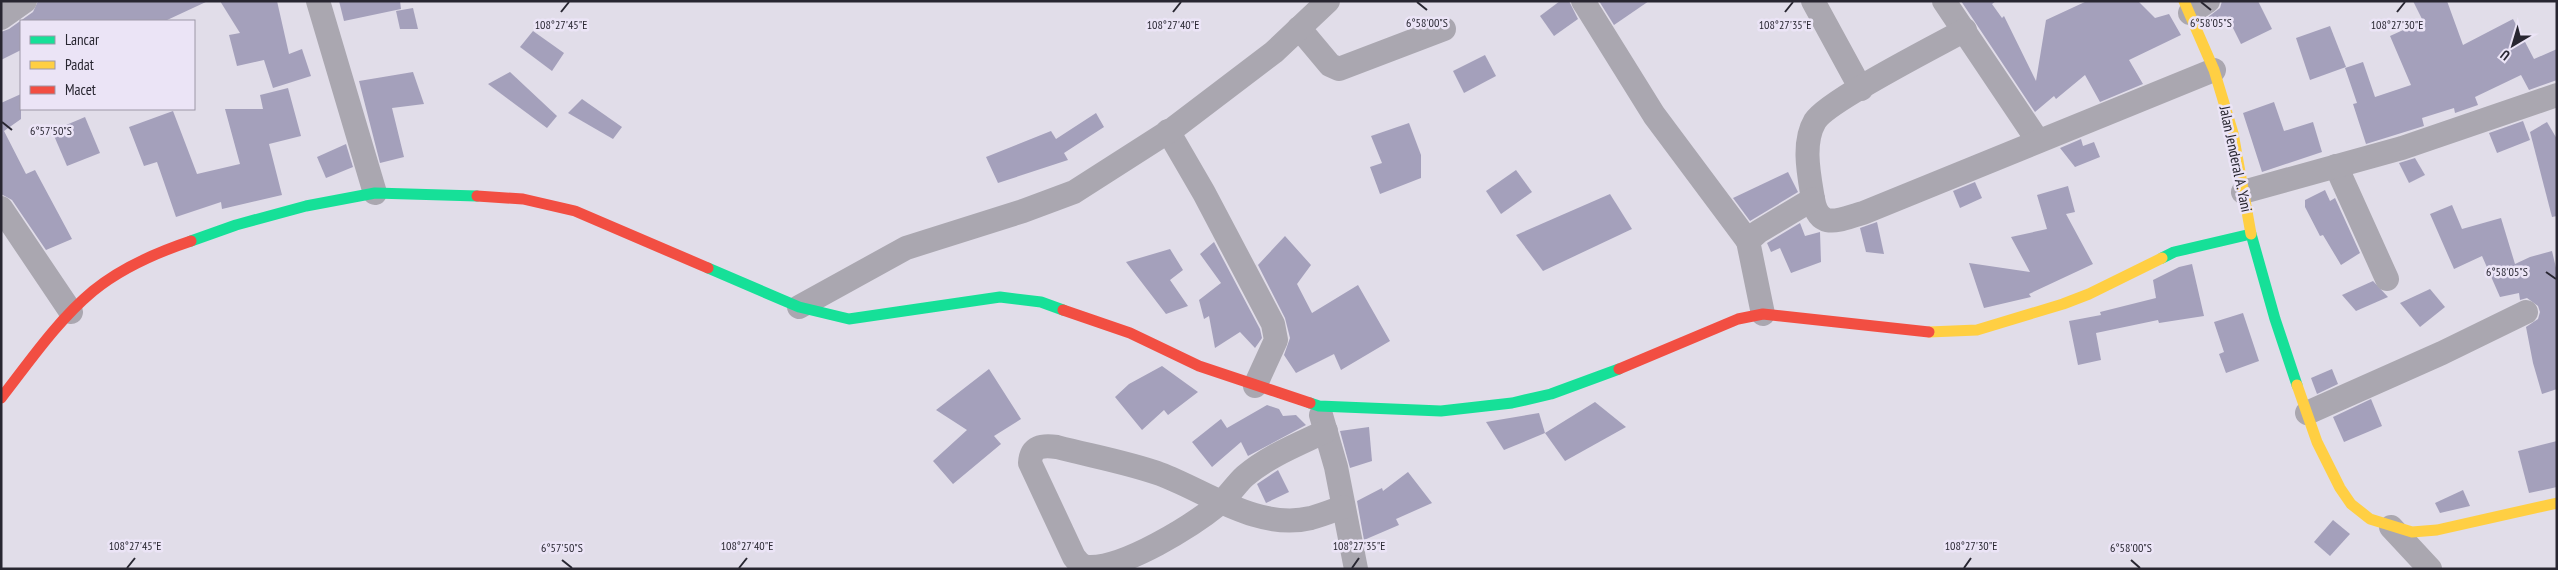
<svg xmlns="http://www.w3.org/2000/svg" width="2558" height="570" font-family="'PT Sans Narrow',sans-serif">
	<rect width="100%" height="100%" fill="#e1dde9"/>
	<g fill="#a4a0bb">
		<polygon points="38,1 208,1 165,21 21,21 21,50 1,60 1,32 9,29 33,12"/>
		<polygon points="220,1 277,1 289,54 302,49 311,76 273,88 264,60 237,66 229,35 240,33"/>
		<polygon points="339,1 400,1 401,9 344,21"/>
		<polygon points="1560,1 1569,1 1578,19 1554,36 1540,16"/>
		<polygon points="1599,1 1649,1 1614,25"/>
		<polygon points="1961,1 1996,1 1992,4 2002,18 2004,16 2036,81 2046,20 2087,1 2138,1 2155,18 2169,14 2181,35 2129,60 2143,84 2100,102 2085,75 2056,99 2054,96 2035,112"/>
		<polygon points="2222,1 2258,1 2272,29 2241,44 2230,22 2215,30 2208,17 2220,8"/>
		<polygon points="2413,1 2447,1 2463,45 2513,19 2534,59 2557,49 2557,80 2529,90 2521,75 2475,97 2478,105 2455,113 2454,108 2422,118 2424,126 2366,144 2353,104 2357,103 2345,68 2363,62 2375,97 2411,85 2390,36 2423,21"/>
		<polygon points="413,8 418,29 400,29 396,11"/>
		<polygon points="2330,26 2346,67 2310,80 2296,38"/>
		<polygon points="533,31 564,53 552,71 520,47"/>
		<polygon points="1485,55 1496,76 1464,93 1453,71"/>
		<polygon points="413,72 424,104 392,108 404,157 380,163 359,81"/>
		<polygon points="510,72 557,116 547,128 488,84"/>
		<polygon points="288,88 301,136 269,144 282,195 222,209 221,202 176,217 157,162 144,166 129,127 173,111 197,174 240,164 225,109 263,109 260,95"/>
		<polygon points="21,94 21,119 4,131 26,174 35,170 72,239 46,250 12,200 1,194 1,103"/>
		<polygon points="582,99 622,127 613,139 568,113"/>
		<polygon points="2274,102 2284,131 2313,122 2322,152 2262,172 2243,113"/>
		<polygon points="1096,113 1104,127 1064,153 1068,160 998,183 986,157 1051,131 1056,139"/>
		<polygon points="85,117 100,153 67,166 52,131"/>
		<polygon points="2523,121 2530,140 2497,153 2489,133"/>
		<polygon points="2547,122 2557,139 2557,216 2552,217 2530,132"/>
		<polygon points="1409,123 1421,155 1421,178 1380,194 1370,167 1382,163 1371,136"/>
		<polygon points="2081,139 2083,146 2094,142 2100,157 2075,167 2060,148"/>
		<polygon points="346,144 353,167 326,178 317,157"/>
		<polygon points="2415,158 2425,175 2409,183 2399,163"/>
		<polygon points="1516,170 1532,192 1501,214 1486,191"/>
		<polygon points="1788,172 1798,192 1750,221 1733,198"/>
		<polygon points="1975,182 1982,198 1960,208 1953,191"/>
		<polygon points="2068,186 2075,212 2066,214 2093,264 2029,294 2031,297 1984,308 1969,263 2030,272 2011,237 2047,229 2037,195"/>
		<polygon points="2325,190 2330,201 2335,198 2360,253 2341,265 2323,235 2320,236 2305,207 2305,200"/>
		<polygon points="1610,194 1632,229 1543,271 1516,235"/>
		<polygon points="2452,205 2462,229 2501,218 2515,264 2530,257 2552,251 2557,272 2557,389 2542,394 2533,363 2526,327 2538,319 2540,312 2538,306 2527,298 2520,300 2519,293 2500,297 2482,256 2454,269 2430,214"/>
		<polygon points="1877,222 1884,254 1866,252 1860,228"/>
		<polygon points="1800,223 1805,236 1820,232 1821,262 1791,273 1780,248 1771,252 1767,243"/>
		<polygon points="1285,236 1311,265 1297,284 1312,313 1358,285 1390,341 1341,370 1334,354 1296,373 1284,355 1290,338 1285,318 1258,265"/>
		<polygon points="1214,242 1260,329 1262,338 1255,348 1240,332 1215,348 1209,316 1204,319 1199,300 1221,283 1200,254"/>
		<polygon points="1170,249 1183,270 1170,280 1188,306 1166,314 1126,262"/>
		<polygon points="2192,264 2204,316 2159,323 2158,320 2096,333 2101,360 2078,365 2069,321 2101,315 2100,312 2156,298 2153,280 2179,267"/>
		<polygon points="2373,281 2388,297 2356,311 2342,295"/>
		<polygon points="2430,289 2445,307 2420,327 2400,303"/>
		<polygon points="2243,313 2259,361 2226,373 2219,354 2224,352 2214,322"/>
		<polygon points="1162,366 1198,392 1168,415 1164,410 1142,430 1115,397 1129,384"/>
		<polygon points="989,369 1021,419 994,436 1001,444 953,484 933,461 967,430 936,410"/>
		<polygon points="2332,369 2338,384 2317,394 2311,378"/>
		<polygon points="2371,399 2382,426 2344,442 2333,417"/>
		<polygon points="1595,402 1626,427 1565,461 1545,433"/>
		<polygon points="1267,405 1279,409 1283,416 1296,415 1306,425 1248,456 1241,442 1212,467 1192,442 1221,419 1227,428"/>
		<polygon points="1539,413 1545,433 1504,450 1486,422"/>
		<polygon points="1369,427 1372,461 1350,468 1340,431"/>
		<polygon points="2557,441 2557,487 2529,493 2518,451"/>
		<polygon points="1278,470 1289,492 1266,503 1257,484"/>
		<polygon points="1408,472 1432,503 1396,519 1399,525 1364,540 1357,501 1382,488 1383,491"/>
		<polygon points="2463,490 2470,506 2440,513 2435,503"/>
		<polygon points="2333,520 2350,534 2330,556 2314,542"/>
	</g>
	<g fill="none" stroke-linecap="round" stroke-linejoin="round">
		<g stroke="#aaa7b0" stroke-width="24">
			<polyline points="318,1 375,193"/>
			<polyline points="1583,1 1654,115 1748,241"/>
			<polyline points="1813,1 1861,89"/>
			<polyline points="1944,1 2038,141"/>
			<polyline points="2190,13 2208,1"/>
			<polyline points="1,18 25,1"/>
			<polyline points="1299,28 1330,65 1339,69 1444,29"/>
			<path d="M 1965,30 C 1938,45 1827,101 1815,121 C 1802,143 1809,175 1813,199 C 1819,232 1840,219 1863,213 L 2214,70"/>
			<polyline points="1168,131 1204,193 1273,324 1276,340 1255,386"/>
			<polyline points="2336,166 2387,279"/>
			<polyline points="2243,192 2402,148 2557,95"/>
			<polyline points="1,208 71,312"/>
			<polyline points="799,307 906,248 1023,211 1074,192 1174,128 1274,52 1328,1"/>
			<polyline points="1763,314 1748,241 1758,232 1813,199"/>
			<polyline points="2307,413 2442,353 2526,312"/>
			<polyline points="1321,415 1336,467 1356,569"/>
			<path d="M 1326,431 C 1299,444 1268,456 1245,476 C 1236,484 1229,496 1219,504 C 1192,526 1125,568 1089,567 C 1082,567 1078,562 1074,557 L 1030,463 C 1031,446 1042,445 1057,447 C 1091,456 1126,462 1160,474 C 1206,491 1258,531 1311,518 C 1322,515 1332,511 1343,507"/>
			<polyline points="2391,527 2430,569"/>
		</g>
		<g stroke="#16e098" stroke-width="11">
			<polyline points="191,241 236,225 306,206 375,193 477,196"/>
			<polyline points="2162,258 2174,252 2251,234 2275,319 2297,385"/>
			<polyline points="708,268 799,307 849,319 1000,297 1041,302 1063,310"/>
			<polyline points="1310,403 1319,406 1441,411 1512,403 1551,394 1619,369"/>
		</g>
		<g stroke="#ffcf43" stroke-width="11">
			<polyline points="2184,1 2214,70 2233,133 2251,234"/>
			<polyline points="1929,332 1977,330 2063,304 2089,294 2162,258"/>
			<polyline points="2297,385 2317,442 2340,488 2351,504 2370,519 2412,532 2437,530 2557,503"/>
		</g>
		<g stroke="#f24e42" stroke-width="11">
			<polyline points="477,196 523,199 575,211 708,268"/>
			<polyline points="1063,310 1130,333 1199,366 1310,403"/>
			<polyline points="1619,369 1738,319 1763,314 1929,332"/>
			<path d="M 1,398 C 30,361 57,321 93,291 C 120,269 158,252 191,241"/>
		</g>
	</g>
	<path fill="none" stroke="#282631" stroke-width="2" d="M 1417,2 L 1427,10M 2201,2 L 2211,10M 561,12 L 569,2M 1173,12 L 1181,2M 1785,12 L 1793,2M 2397,12 L 2405,2M 2,122 L 12,130M 2546,272 L 2556,279M 562,560 L 572,568M 2131,560 L 2140,568M 127,568 L 135,558M 739,568 L 747,558M 1352,568 L 1359,558M 1964,568 L 1971,558"/>
	<g text-anchor="middle" dominant-baseline="central" stroke-width="5" stroke-linejoin="round" paint-order="stroke">
		<g font-size="15" fill="#282631" stroke="#ebe4f6">
			<text transform="translate(2236 159) rotate(78)">Jalan Jenderal A. Yani</text>
		</g>
	</g>
	<g font-size="12" text-anchor="middle" fill="#282631" stroke="#ebe4f6" stroke-width="5" stroke-linejoin="round" paint-order="stroke">
		<text x="1427" y="27">6°58'00"S</text>
		<text x="2211" y="27">6°58'05"S</text>
		<text x="561" y="29">108°27'45"E</text>
		<text x="1173" y="29">108°27'40"E</text>
		<text x="1785" y="29">108°27'35"E</text>
		<text x="2397" y="29">108°27'30"E</text>
		<text x="51" y="135">6°57'50"S</text>
		<text x="2507" y="276">6°58'05"S</text>
		<text x="135" y="550">108°27'45"E</text>
		<text x="747" y="550">108°27'40"E</text>
		<text x="1359" y="550">108°27'35"E</text>
		<text x="1971" y="550">108°27'30"E</text>
		<text x="562" y="552">6°57'50"S</text>
		<text x="2131" y="552">6°58'00"S</text>
	</g>
	<rect width="2558" height="570" fill="none" stroke="#282631" stroke-width="5"/>
	<rect x="20" y="20" width="175" height="90" fill="#ebe4f6" stroke="#9d98a7"/>
	<rect x="30" y="36" width="25" height="8" fill="#16e098" stroke="#9d98a7"/>
	<text x="65" y="45" font-size="15" fill="#282631">Lancar</text>
	<rect x="30" y="61" width="25" height="8" fill="#ffcf43" stroke="#9d98a7"/>
	<text x="65" y="70" font-size="15" fill="#282631">Padat</text>
	<rect x="30" y="86" width="25" height="8" fill="#f24e42" stroke="#9d98a7"/>
	<text x="65" y="95" font-size="15" fill="#282631">Macet</text>
	<g transform="translate(2513 45) rotate(218)" stroke="#ebe4f6" stroke-width="4" paint-order="stroke">
	<path d="M0-4L9 19L0 12L-9 19Z" fill="#282631"/>
	<text y="-8" font-size="14" font-weight="bold" text-anchor="middle" fill="#282631">U</text>
	</g>
</svg>
